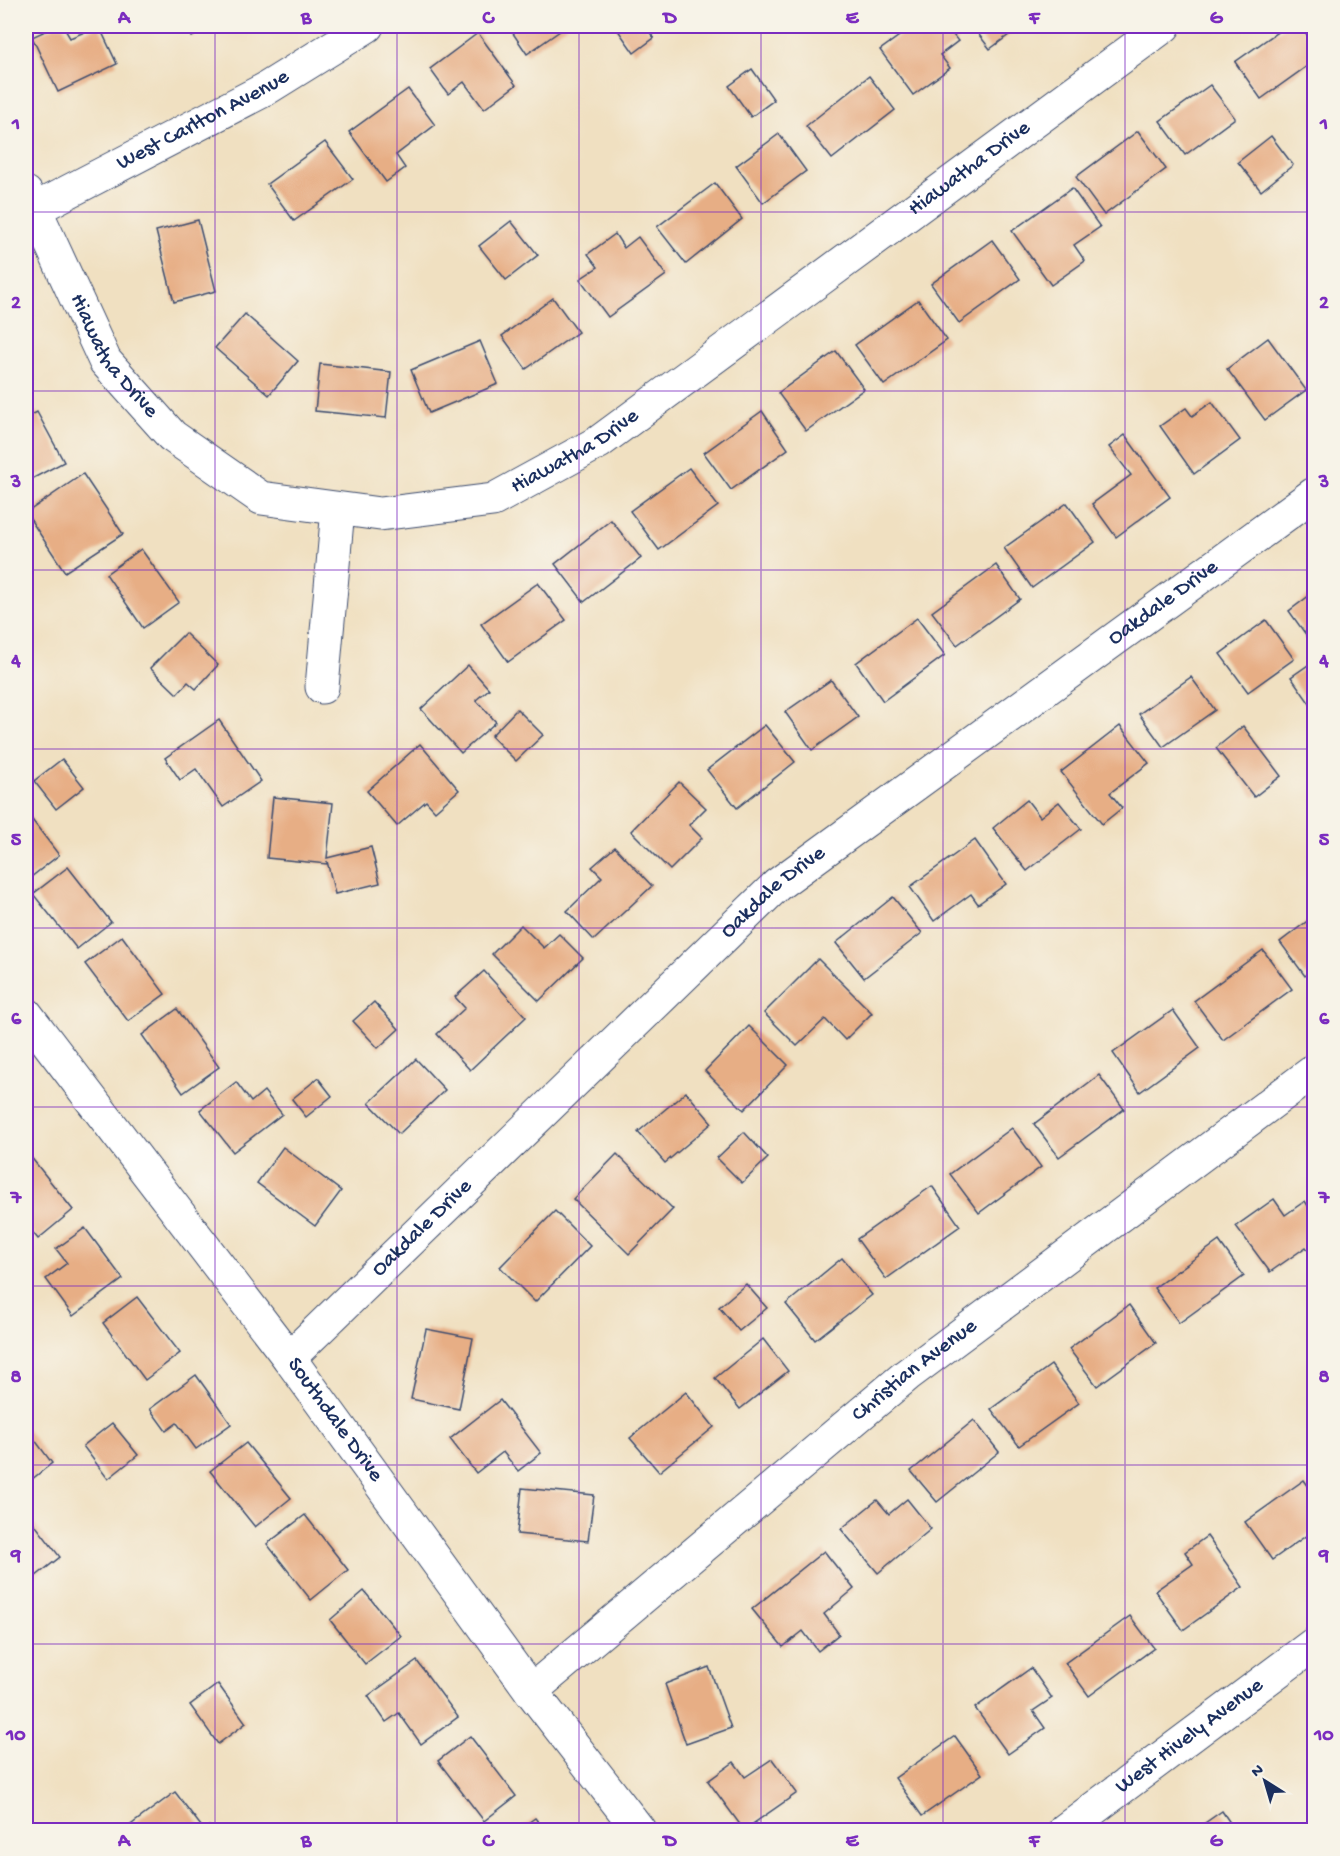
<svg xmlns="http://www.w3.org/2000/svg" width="1340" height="1856" font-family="'Gochi Hand',sans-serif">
	<rect width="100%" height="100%" fill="#f7f3e8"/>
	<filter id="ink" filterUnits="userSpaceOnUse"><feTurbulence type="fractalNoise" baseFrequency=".0167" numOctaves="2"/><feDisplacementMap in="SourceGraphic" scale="12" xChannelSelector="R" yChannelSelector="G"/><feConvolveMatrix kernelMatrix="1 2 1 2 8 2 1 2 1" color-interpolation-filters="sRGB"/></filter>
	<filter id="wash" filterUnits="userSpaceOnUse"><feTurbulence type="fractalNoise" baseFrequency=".008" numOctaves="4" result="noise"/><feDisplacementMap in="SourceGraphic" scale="24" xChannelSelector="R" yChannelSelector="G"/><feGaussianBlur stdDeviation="1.35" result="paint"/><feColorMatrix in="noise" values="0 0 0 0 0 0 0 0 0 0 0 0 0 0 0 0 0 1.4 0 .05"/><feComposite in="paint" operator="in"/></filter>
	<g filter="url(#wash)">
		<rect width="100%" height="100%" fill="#f0e0c1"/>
		<g id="blocks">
			<g fill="#e7ae85">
				<polygon points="56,26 63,26 70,38 99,26 117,64 58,92 32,37"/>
				<polygon points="185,26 210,26 192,37"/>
				<polygon points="508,26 567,26 527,54"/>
				<polygon points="615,26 645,26 654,38 634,53"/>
				<polygon points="913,26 946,26 958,41 940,55 950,68 913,95 880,50"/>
				<polygon points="972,26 1021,26 990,49"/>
				<polygon points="1286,26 1301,26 1314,45 1314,61 1261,99 1235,62"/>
				<polygon points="478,33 516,85 484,109 464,82 448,94 430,69"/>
				<polygon points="752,69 774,100 751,117 729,86"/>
				<polygon points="869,76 895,110 832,159 806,126"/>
				<polygon points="1210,85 1235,118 1185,155 1160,121"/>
				<polygon points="408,89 435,125 396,155 405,168 386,182 349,132"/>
				<polygon points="1138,131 1166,169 1104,215 1076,177"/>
				<polygon points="779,134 806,171 763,203 736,166"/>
				<polygon points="1271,136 1293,165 1261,191 1238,162"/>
				<polygon points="325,142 353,179 294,221 267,184"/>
				<polygon points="715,183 742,219 686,264 657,227"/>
				<polygon points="1072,188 1100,227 1074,245 1085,261 1051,285 1012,231"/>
				<polygon points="198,220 216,291 174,302 156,231"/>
				<polygon points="511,221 538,255 506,280 479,246"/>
				<polygon points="615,234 624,248 638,237 666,275 608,317 580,279 598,267 588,254"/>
				<polygon points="992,240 1020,279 959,323 931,284"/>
				<polygon points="553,298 578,332 526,369 502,336"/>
				<polygon points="918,300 947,340 884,385 855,345"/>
				<polygon points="245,314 298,361 269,395 215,348"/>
				<polygon points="1268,338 1306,390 1265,420 1227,369"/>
				<polygon points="480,341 498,384 429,413 411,370"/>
				<polygon points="836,351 864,389 806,431 778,393"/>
				<polygon points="320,364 391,372 386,418 315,411"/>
				<polygon points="1212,402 1240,440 1194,474 1160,426 1186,408 1192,416"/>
				<polygon points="762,411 788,449 731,490 704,453"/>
				<polygon points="37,412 64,462 26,482 26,418"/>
				<polygon points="1125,435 1170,497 1116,537 1092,504 1131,475 1109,447"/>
				<polygon points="689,468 718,506 659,550 630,511"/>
				<polygon points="83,474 123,534 65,572 26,513"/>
				<polygon points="1067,503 1095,542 1032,588 1004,548"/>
				<polygon points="611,520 641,558 584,602 555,564"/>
				<polygon points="141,549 179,602 143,628 106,574"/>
				<polygon points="996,565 1020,599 957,645 932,612"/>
				<polygon points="538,583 566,620 508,662 481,624"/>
				<polygon points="1314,592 1314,646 1289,611"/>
				<polygon points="917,618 945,655 883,701 856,663"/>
				<polygon points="1266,620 1294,659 1248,692 1220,654"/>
				<polygon points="185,633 218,665 196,689 188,682 177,694 150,668"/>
				<polygon points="1314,661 1314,701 1310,704 1291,677"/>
				<polygon points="468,665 489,689 476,700 496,722 461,753 421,709"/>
				<polygon points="1191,677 1215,710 1163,747 1139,714"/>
				<polygon points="831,680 858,717 812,750 785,712"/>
				<polygon points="517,709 543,735 516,761 491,736"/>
				<polygon points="219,720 261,781 223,807 196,769 180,780 165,758"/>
				<polygon points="765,725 795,762 737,808 707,770"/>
				<polygon points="1120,726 1149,763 1110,793 1122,808 1102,824 1061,772"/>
				<polygon points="1243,726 1281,776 1254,797 1216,748"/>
				<polygon points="420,744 459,790 435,811 426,801 397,826 367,791"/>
				<polygon points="62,759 84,787 56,809 34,781"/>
				<polygon points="679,782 706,808 689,825 702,838 670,870 631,831"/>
				<polygon points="273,797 333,803 327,858 371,847 380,883 335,894 327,861 327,864 267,858"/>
				<polygon points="1027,800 1040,817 1059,802 1081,829 1027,871 993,828"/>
				<polygon points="26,812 59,855 26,881"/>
				<polygon points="975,840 1006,884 978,904 971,894 934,921 910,887"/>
				<polygon points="615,847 652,886 594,940 567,911 602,877 592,867"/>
				<polygon points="68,867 111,922 77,949 33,894"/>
				<polygon points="893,897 922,933 864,978 836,943"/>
				<polygon points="1314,916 1314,969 1305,976 1280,942"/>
				<polygon points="521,925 544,948 559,934 583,958 539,1001 492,954"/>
				<polygon points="122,936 165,994 128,1021 85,964"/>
				<polygon points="1263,950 1292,989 1223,1040 1194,1001"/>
				<polygon points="818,959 872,1013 845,1040 825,1019 797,1046 764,1013"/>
				<polygon points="484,971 526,1017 470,1070 437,1034 465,1008 455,997"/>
				<polygon points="374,1002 399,1029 378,1048 353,1021"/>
				<polygon points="177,1009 219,1067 183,1093 142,1035"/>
				<polygon points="1173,1010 1200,1048 1140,1092 1113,1053"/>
				<polygon points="749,1026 788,1065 744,1110 705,1071"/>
				<polygon points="416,1059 445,1090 399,1134 369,1103"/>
				<polygon points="1099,1075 1124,1109 1059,1157 1034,1124"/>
				<polygon points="318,1078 332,1096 306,1117 292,1099"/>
				<polygon points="236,1082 251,1102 264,1091 282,1114 233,1152 200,1110"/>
				<polygon points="686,1092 712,1123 665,1163 638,1132"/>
				<polygon points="1012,1128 1041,1167 979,1213 950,1174"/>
				<polygon points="744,1132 768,1158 742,1183 717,1158"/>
				<polygon points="283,1147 341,1191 315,1226 257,1183"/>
				<polygon points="26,1151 73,1210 38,1239 26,1224"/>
				<polygon points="617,1154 673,1209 629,1254 573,1199"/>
				<polygon points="932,1186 960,1226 886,1279 857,1239"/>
				<polygon points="1274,1199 1285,1215 1305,1201 1314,1215 1314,1259 1306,1247 1270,1272 1236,1226"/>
				<polygon points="555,1211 590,1246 535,1302 500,1267"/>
				<polygon points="85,1228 123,1279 73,1316 46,1279 67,1263 56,1249"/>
				<polygon points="1219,1241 1244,1276 1179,1323 1154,1288"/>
				<polygon points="842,1258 872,1295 815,1340 786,1304"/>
				<polygon points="746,1284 767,1308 739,1331 719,1307"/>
				<polygon points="137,1297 180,1353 145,1380 103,1323"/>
				<polygon points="1129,1305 1156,1343 1097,1386 1069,1349"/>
				<polygon points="426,1329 473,1338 459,1409 411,1399"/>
				<polygon points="763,1339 788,1371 740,1409 715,1378"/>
				<polygon points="1051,1365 1079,1403 1019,1446 991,1409"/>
				<polygon points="196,1375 231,1424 196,1449 177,1423 166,1431 150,1409"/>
				<polygon points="686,1392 714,1427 659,1472 630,1438"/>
				<polygon points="500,1400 541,1453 518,1471 503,1452 476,1473 450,1439"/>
				<polygon points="974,1420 999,1452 937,1502 911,1471"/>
				<polygon points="112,1423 138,1455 108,1479 83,1446"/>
				<polygon points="26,1428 52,1463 26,1484"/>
				<polygon points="246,1443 291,1498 255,1527 210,1471"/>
				<polygon points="1304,1480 1314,1494 1314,1530 1272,1560 1245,1522"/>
				<polygon points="522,1488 594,1495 588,1541 517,1534"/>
				<polygon points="907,1499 931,1529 878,1573 841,1529 877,1500 889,1514"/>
				<polygon points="26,1513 60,1557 26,1584"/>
				<polygon points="305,1515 348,1570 311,1600 267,1544"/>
				<polygon points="1207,1536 1243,1587 1183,1630 1155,1591 1193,1564 1185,1552"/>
				<polygon points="824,1551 854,1589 824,1614 839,1634 818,1651 803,1631 783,1647 752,1609"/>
				<polygon points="364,1591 401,1636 365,1664 330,1620"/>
				<polygon points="1130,1616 1154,1648 1089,1696 1065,1663"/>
				<polygon points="417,1661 458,1717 421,1744 399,1713 386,1722 368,1696"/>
				<polygon points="709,1667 731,1728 686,1744 665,1684"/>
				<polygon points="1031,1668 1052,1698 1033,1711 1045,1728 1008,1754 975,1708"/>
				<polygon points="218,1684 246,1723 218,1744 190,1705"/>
				<polygon points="470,1736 516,1796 484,1821 438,1761"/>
				<polygon points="955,1736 982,1774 922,1816 895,1778"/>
				<polygon points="772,1759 797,1793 744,1830 708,1781 734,1762 745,1777"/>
				<polygon points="175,1792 204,1830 209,1826 212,1830 124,1830"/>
				<polygon points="1222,1811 1235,1830 1195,1830"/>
				<polygon points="535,1818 545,1830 518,1830"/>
			</g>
		</g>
	</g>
	<g filter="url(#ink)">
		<use href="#blocks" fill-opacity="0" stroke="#3b4a6d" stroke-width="1.5"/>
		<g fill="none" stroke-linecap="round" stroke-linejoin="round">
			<defs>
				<g id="minor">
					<path id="s1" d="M 26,193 L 35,209 L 105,361 L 172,436 L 261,498 L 380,514 L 493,500 L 599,442 L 1164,26"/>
					<path id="s2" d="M 35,209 L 264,90 L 367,26"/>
					<polyline points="322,687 338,509"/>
					<path id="s3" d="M 26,1014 L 289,1358 L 531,1691 L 639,1830"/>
					<path id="s4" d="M 289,1358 L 777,885 L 1314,494"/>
					<path id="s5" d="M 531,1691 L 907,1375 L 1314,1071"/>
					<path id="s6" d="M 1065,1830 L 1314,1644"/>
				</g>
			</defs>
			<use href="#minor" stroke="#3b4a6d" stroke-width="35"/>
			<use href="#minor" stroke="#fff" stroke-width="33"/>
		</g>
	</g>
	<path fill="none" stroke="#7b2cbf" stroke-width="1.5" stroke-opacity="0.55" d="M 215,26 L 215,1830M 397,26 L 397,1830M 579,26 L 579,1830M 761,26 L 761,1830M 943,26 L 943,1830M 1125,26 L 1125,1830M 26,212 L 1314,212M 26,391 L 1314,391M 26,570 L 1314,570M 26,749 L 1314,749M 26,928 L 1314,928M 26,1107 L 1314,1107M 26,1286 L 1314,1286M 26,1465 L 1314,1465M 26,1644 L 1314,1644"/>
	<g text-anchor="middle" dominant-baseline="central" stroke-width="4.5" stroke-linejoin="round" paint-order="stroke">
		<g font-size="22" fill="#1b2f5e" stroke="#f7f3e8">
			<text stroke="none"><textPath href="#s2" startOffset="190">West Carlton Avenue</textPath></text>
			<text stroke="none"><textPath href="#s1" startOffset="1210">Hiawatha Drive</textPath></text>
			<text stroke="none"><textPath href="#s1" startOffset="186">Hiawatha Drive</textPath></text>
			<text stroke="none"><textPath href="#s1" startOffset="724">Hiawatha Drive</textPath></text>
			<text stroke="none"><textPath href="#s4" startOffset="1158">Oakdale Drive</textPath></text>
			<text stroke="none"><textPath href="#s4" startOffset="672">Oakdale Drive</textPath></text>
			<text stroke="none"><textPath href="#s4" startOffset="186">Oakdale Drive</textPath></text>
			<text stroke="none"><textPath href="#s5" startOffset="500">Christian Avenue</textPath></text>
			<text stroke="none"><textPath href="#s3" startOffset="510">Southdale Drive</textPath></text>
			<text stroke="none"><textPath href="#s6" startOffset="156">West Hively Avenue</textPath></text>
		</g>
	</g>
	<rect width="1340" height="1856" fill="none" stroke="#f7f3e8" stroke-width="66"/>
	<g transform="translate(1265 1781) rotate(323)" stroke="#f7f3e8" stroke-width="4.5" paint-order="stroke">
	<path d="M0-4.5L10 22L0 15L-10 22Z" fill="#1b2f5e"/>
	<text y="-9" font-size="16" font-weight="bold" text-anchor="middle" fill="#1b2f5e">N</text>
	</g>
	<rect x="33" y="33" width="1274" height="1790" fill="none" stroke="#7b2cbf" stroke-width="2"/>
	<g font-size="20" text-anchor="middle" font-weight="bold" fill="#7b2cbf">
		<text x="124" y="23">A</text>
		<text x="306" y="23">B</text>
		<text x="488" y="23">C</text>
		<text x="670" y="23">D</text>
		<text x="852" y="23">E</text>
		<text x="1034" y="23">F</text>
		<text x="1216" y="23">G</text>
		<text x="16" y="129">1</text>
		<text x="1324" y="129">1</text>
		<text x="16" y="308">2</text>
		<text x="1324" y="308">2</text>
		<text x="16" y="487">3</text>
		<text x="1324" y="487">3</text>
		<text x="16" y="666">4</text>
		<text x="1324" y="666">4</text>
		<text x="16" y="845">5</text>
		<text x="1324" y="845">5</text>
		<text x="16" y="1024">6</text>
		<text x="1324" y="1024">6</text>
		<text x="16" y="1203">7</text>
		<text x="1324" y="1203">7</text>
		<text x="16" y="1382">8</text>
		<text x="1324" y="1382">8</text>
		<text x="16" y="1561">9</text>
		<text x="1324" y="1561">9</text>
		<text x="16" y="1740">10</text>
		<text x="1324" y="1740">10</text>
		<text x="124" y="1846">A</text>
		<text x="306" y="1846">B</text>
		<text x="488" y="1846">C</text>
		<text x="670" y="1846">D</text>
		<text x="852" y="1846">E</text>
		<text x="1034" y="1846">F</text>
		<text x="1216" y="1846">G</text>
	</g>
</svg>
